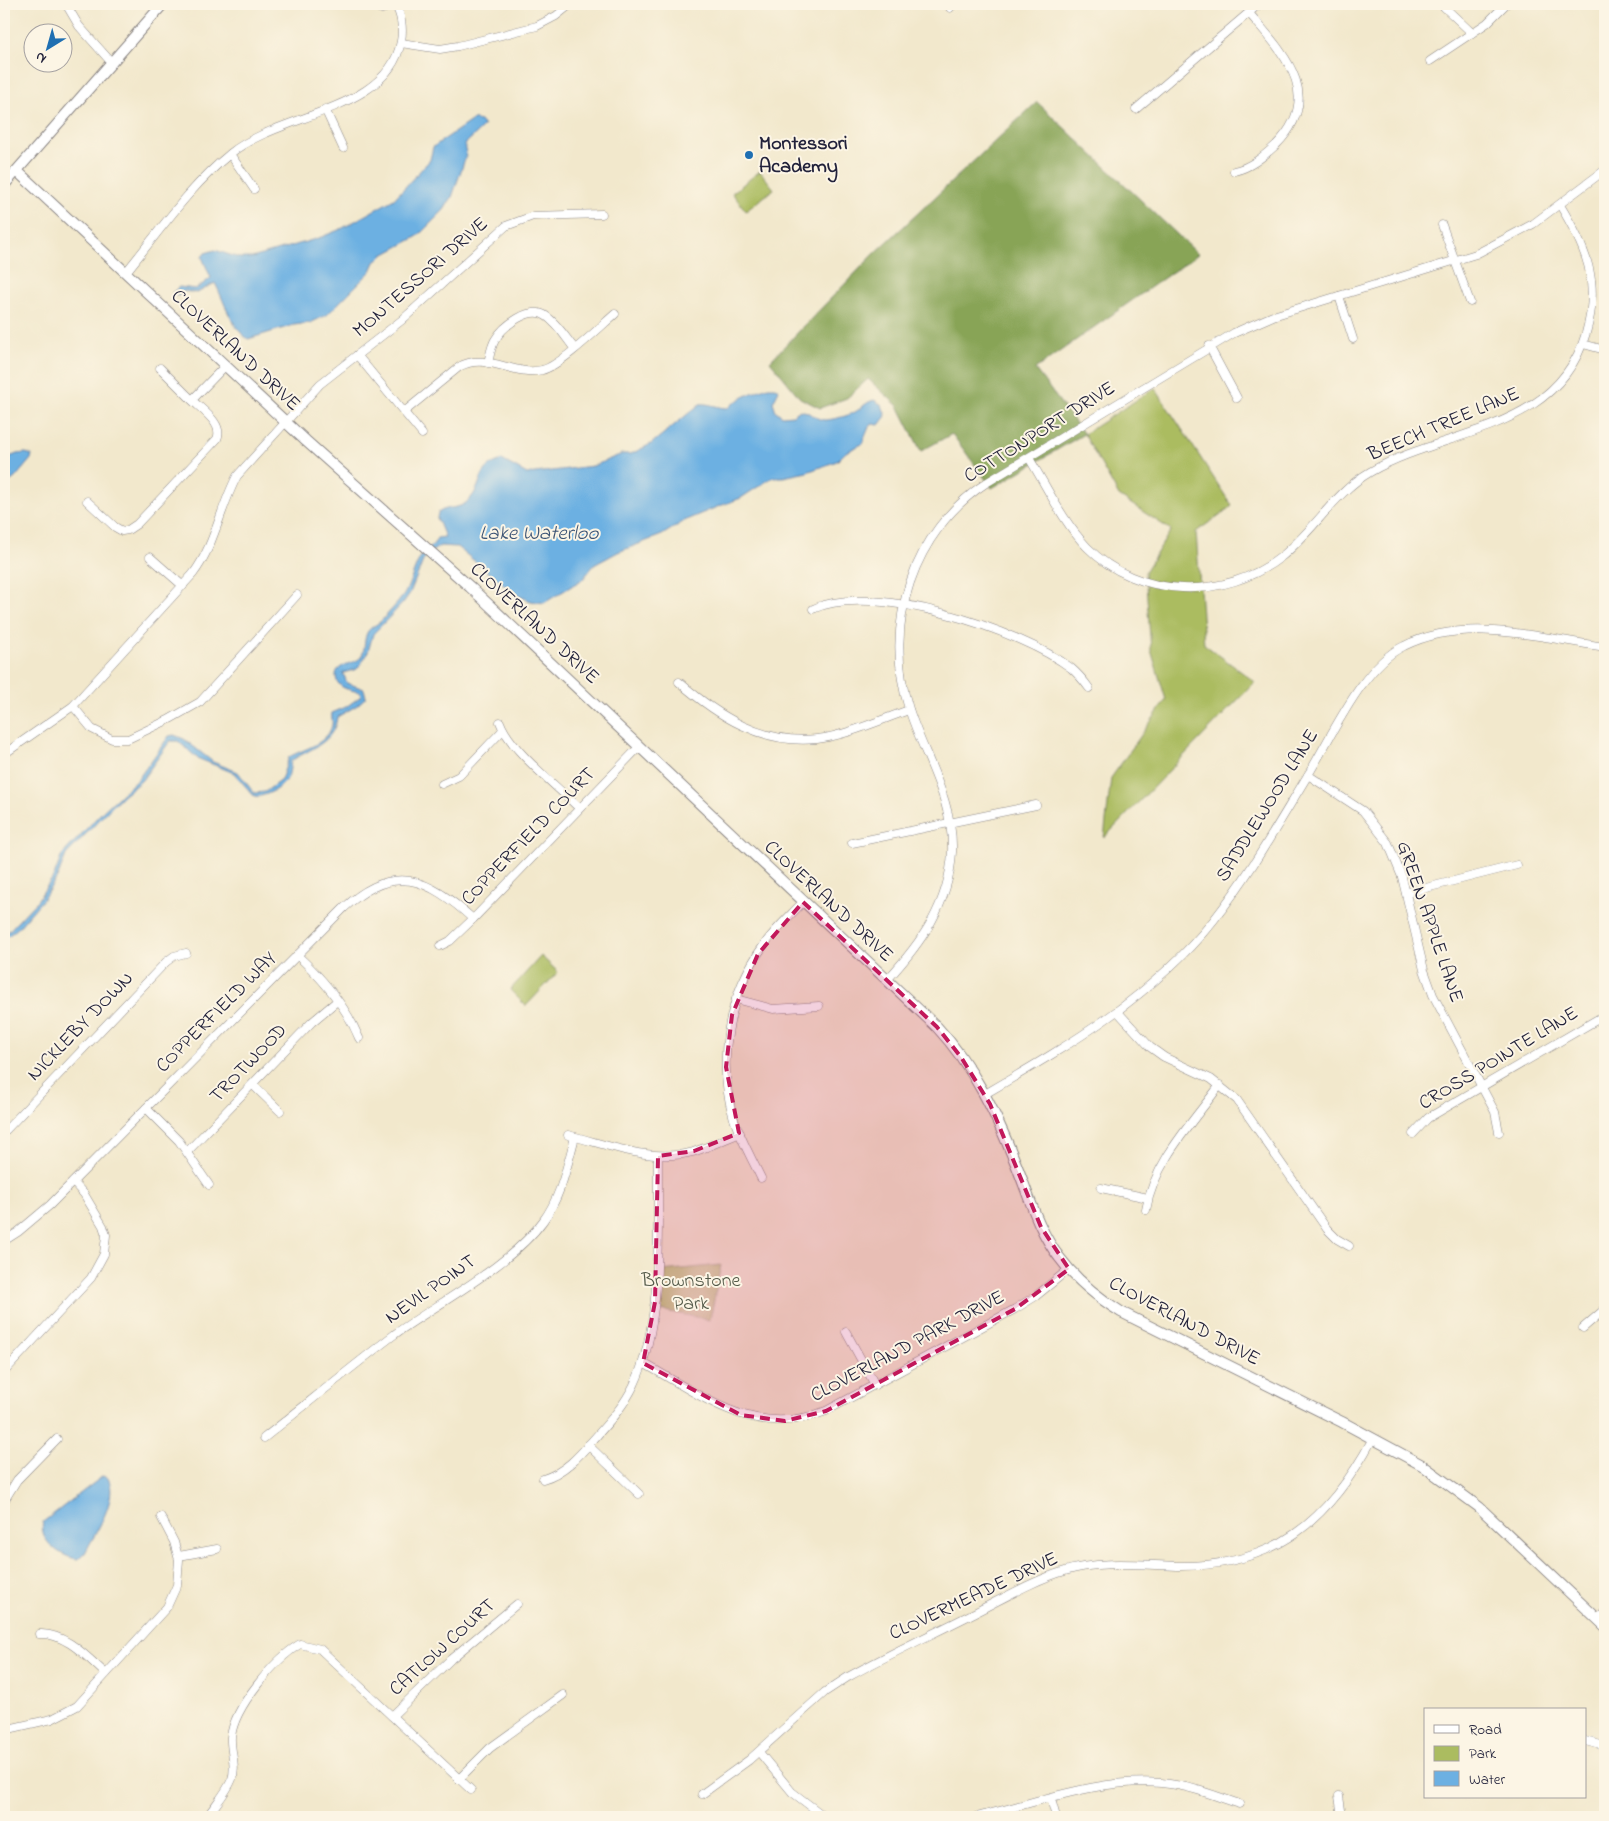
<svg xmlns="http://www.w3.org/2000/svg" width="1609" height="1821" font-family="'Indie Flower',sans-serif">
	<rect width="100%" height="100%" fill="#fcf5e5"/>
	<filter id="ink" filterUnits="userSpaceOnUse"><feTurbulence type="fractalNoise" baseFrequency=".02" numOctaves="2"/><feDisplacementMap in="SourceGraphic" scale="10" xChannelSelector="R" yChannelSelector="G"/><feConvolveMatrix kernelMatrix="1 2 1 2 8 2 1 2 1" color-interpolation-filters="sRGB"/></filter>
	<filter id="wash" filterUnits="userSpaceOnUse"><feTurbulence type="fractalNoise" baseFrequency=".0096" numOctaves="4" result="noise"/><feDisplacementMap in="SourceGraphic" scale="20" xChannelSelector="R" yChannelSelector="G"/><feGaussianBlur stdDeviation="1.12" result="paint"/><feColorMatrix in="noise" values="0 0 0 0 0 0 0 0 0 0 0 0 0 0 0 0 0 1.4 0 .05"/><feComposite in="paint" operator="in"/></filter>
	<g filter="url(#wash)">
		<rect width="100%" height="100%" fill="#f2e8cc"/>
		<g fill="#abbc60" stroke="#666f4e">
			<polygon points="760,171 774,189 746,211 732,193"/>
			<polygon points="1155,388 1232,506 1196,532 1204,644 1255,682 1104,838 1111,778 1166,700 1151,650 1145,572 1171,530 1119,496 1084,434"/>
			<polygon points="541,956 558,972 526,1006 510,990"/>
			<polygon points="721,1265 710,1320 660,1310 661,1271"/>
		</g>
		<polygon fill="#88a456" stroke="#556348" points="1037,102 1198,254 1035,369 1084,434 992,488 952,434 921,451 898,406 868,379 847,398 820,408 800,398 770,361 873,255"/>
		<g fill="#6cb0e2" stroke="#47698e">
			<path d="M 474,119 L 480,121 L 484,126 L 465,144 L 466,156 L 452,197 L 444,210 L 418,236 L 383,255 L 375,262 L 371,271 L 327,315 L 310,323 L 294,325 L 248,339 C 230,326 225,302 215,283 L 197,293 L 184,291 L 178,296 L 172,293 L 179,287 L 196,289 L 211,278 L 202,257 L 205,253 L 215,250 L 239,258 L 252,258 L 319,238 L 341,229 L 394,199 L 430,160 L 433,147 Z"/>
			<path d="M 768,387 L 775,387 L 779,390 L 773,402 L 776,411 L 782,416 L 793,415 L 800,410 C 809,411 815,419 824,420 C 832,420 848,416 855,412 C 862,408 866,402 874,400 L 882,405 L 886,416 L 879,425 L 873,424 L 869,427 L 862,444 L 846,452 L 837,461 L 807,472 L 783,477 L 773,477 L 741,498 L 717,507 L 686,520 L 662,535 L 618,552 L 594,565 L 583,579 L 544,603 L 531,601 L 517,595 L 457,547 L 440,546 L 428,554 L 423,561 L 410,593 L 403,603 L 373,634 L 367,655 L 357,669 L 343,673 L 347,683 L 364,689 L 366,697 L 356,706 L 337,717 C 334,744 310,748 291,761 C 290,766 290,771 288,777 C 283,787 265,798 254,796 L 234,773 L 197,758 L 178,741 L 170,741 L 142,780 L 119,799 L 66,855 L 58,876 L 43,899 L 18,928 L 4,939 L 4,936 L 36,902 L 54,876 L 62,855 L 103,811 L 138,779 L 169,736 L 174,735 L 184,739 L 213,762 L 238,772 L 254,793 L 265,792 L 281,780 L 289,757 C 303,749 328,744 332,725 C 333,721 331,717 332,713 L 346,707 L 361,696 L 360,692 C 351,690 337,689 336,677 C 335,663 355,665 361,657 C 366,649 363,639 368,631 C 371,627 376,625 380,622 C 388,614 396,605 403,596 C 409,588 414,568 420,558 C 426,549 433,548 437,538 L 445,537 L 437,518 L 438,513 C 448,505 459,511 469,500 C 484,485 476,468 502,460 L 527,474 L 593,466 L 622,454 L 631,454 L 651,444 L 700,404 C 709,403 718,408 728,408 C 738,398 754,392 768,387 Z"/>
			<polygon points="26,453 32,455 31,459 15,478 4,486 4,459 17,454"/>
			<path d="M 103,1476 L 108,1478 C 119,1499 95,1533 85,1553 L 79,1559 C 62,1558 38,1541 43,1522 Z"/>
		</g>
	</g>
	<g filter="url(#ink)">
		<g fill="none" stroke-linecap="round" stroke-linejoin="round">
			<defs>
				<g id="street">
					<polyline points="66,4 79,26 112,63"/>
					<polyline points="369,4 382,9 396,4"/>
					<polyline points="1441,4 1472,33"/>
					<polyline points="950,8 953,4"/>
					<polyline points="401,43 440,49 458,46 537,26 556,16 571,4"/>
					<polyline points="1430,61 1487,23 1506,4"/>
					<polyline points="325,109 343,148"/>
					<polyline points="1136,109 1259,4"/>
					<polyline points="230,154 254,189"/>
					<path d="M 1234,171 C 1250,168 1264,156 1276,145 C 1326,95 1283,53 1249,13"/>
					<polyline points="1442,225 1470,302"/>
					<path d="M 126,272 C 159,232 190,186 231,153 C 281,113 389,111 401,41 C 403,30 402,15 395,5"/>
					<polyline points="1339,296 1353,339"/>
					<polyline points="1583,344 1605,350"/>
					<polyline points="1209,346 1237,398"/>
					<polyline points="357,355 422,434"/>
					<path d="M 488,363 C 490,355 491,347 495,340 C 503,326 530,305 546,316 C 557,323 566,338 574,348"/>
					<polyline points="160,368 192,400"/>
					<path d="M 404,412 L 459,367 C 485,351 514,377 542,370 C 560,366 600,327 615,314"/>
					<path d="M 1029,458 C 1047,487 1063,522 1087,547 C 1138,599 1225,601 1281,557 C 1314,531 1334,493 1370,472 C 1446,428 1557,433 1586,333 C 1601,282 1586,248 1560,205"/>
					<path d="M 87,501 L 115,527 L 122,531 L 128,530 L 137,524 L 217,439 C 224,424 202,410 192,400 L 226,365"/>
					<polyline points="150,557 183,586"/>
					<path d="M 813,609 C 872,581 1021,630 1071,668 C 1078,674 1084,681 1089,688"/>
					<path d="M 679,682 C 718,716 763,745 817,739 C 848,735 880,720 909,710"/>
					<polyline points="73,706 92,729 112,739 128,739 170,719 200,702 297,595"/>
					<path d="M 500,722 C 510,750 557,786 579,808"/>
					<path d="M 4,754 L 73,706 L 193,574 C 215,545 220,508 237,476 L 320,384 L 402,320 L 506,226 L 533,216 L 602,214"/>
					<polyline points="1308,775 1363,811 1388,843 1402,877 1424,970 1433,995 1495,1112 1499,1132"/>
					<polyline points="442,784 459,776 503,730"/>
					<polyline points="852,843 1036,805"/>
					<polyline points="1406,893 1517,865"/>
					<polyline points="440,946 450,941 473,919 639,747"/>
					<path d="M 297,955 C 322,978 346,1006 359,1038"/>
					<path d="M 887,980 C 921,943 949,905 952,852 C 954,801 924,756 909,709 C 882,625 913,531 986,483 L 1234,333 L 1273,316 L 1476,254 L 1533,224 L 1605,170"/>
					<polyline points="736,999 773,1009 819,1006"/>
					<polyline points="1118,1012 1150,1047 1164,1057 1211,1079 1237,1100 1327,1229 1337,1239 1349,1246"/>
					<polyline points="253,1085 280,1111"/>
					<path d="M 985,1094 C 1069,1045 1151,998 1213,921 C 1249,876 1278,824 1308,775 C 1332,736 1363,665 1404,646 C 1467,615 1540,638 1605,647"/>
					<polyline points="146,1108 179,1141 209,1185"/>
					<polyline points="4,1132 166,962 174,956 186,953"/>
					<polyline points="1413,1134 1428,1118 1605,1015"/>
					<path d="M 568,1135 C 609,1145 651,1163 693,1152 C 709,1147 725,1139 740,1133"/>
					<polyline points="187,1152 312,1022 337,1001"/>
					<path d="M 761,1178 C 752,1159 741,1140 734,1119 C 716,1060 728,995 764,945 C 775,929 790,916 803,902"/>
					<polyline points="1101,1188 1148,1198"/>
					<path d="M 1146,1210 C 1154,1162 1192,1123 1220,1085"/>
					<path d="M 4,1241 L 18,1232 L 50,1205 L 344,908 C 393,862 428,878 473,919"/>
					<polyline points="1583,1328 1605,1309"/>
					<polyline points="846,1332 875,1385"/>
					<path d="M 643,1363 C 703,1396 755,1440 826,1411 L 1015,1309 L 1036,1296 L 1069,1269"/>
					<polyline points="4,1372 91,1278 104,1254 106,1235 103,1226 84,1194 73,1182"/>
					<path d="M 264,1438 C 307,1404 350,1368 395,1334 C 440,1302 511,1265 543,1221 C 561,1197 567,1166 575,1137"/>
					<polyline points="588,1445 639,1494"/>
					<path d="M 543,1479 C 564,1473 579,1456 593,1440 C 608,1423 624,1406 634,1385 C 664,1322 657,1225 658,1156"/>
					<polyline points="4,1501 17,1480 57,1439"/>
					<polyline points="179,1556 217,1549"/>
					<polyline points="1598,1619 1605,1612"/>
					<path d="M 39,1634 C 65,1632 88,1658 106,1674"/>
					<polyline points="392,1716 451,1659 517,1604"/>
					<polyline points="4,1730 52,1719 77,1706 167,1607 177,1585 179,1560 174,1542 161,1517"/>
					<polyline points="1585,1741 1605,1746"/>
					<polyline points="759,1752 792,1792 825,1817"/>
					<polyline points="459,1779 490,1748 563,1695"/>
					<path d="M 702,1794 L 749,1760 L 825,1692 L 848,1677 C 889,1654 933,1634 976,1612 C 1004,1598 1034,1580 1065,1571 C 1101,1560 1140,1565 1177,1566 C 1275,1567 1329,1521 1373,1438"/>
					<polyline points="1339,1796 1342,1817"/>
					<polyline points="1051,1799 1056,1817"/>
					<path d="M 207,1817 C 215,1805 227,1792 232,1779 C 237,1766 230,1751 231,1737 C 234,1707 275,1659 300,1644 L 320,1649 L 471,1790"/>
					<path d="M 976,1817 C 1036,1803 1099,1778 1161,1783 C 1188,1785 1214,1795 1239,1804"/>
				</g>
				<g id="secondary">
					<path d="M 17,171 L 306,441 L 470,587 L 937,1027 C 974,1067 996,1114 1016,1164 C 1029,1196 1038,1230 1059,1257 C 1076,1280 1097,1297 1121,1312 L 1342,1422 L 1422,1465 L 1479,1507 L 1605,1626"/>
					<polyline points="4,185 163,4"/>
				</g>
			</defs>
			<use href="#street" stroke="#8a8584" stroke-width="9"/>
			<use href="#secondary" stroke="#8a8584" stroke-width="12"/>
			<use href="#street" stroke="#fff" stroke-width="8"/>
			<use href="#secondary" stroke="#fff" stroke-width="10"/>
		</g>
	</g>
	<path fill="#c2185b" fill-opacity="0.2" stroke="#c2185b" stroke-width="4" stroke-dasharray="10 6" stroke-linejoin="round" d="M 803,902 L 937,1027 L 961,1057 L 990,1104 L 1041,1227 L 1069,1269 L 1015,1309 L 826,1411 L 785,1421 L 741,1415 L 643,1363 L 655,1302 L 658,1156 L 694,1151 L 739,1133 L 726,1067 L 732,1015 L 758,954 Z"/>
	<circle fill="#1f6fb2" stroke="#fcf5e5" stroke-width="2" cx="749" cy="155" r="5"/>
	<g text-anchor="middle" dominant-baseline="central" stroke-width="4" stroke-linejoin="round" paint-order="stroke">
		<g font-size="20" font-weight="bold" fill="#22223b" stroke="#fcf5e5" text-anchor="start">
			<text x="759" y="144">Montessori<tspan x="759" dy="23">Academy</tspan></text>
		</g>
		<g font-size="20" fill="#22223b" stroke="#fcf5e5">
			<text transform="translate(421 278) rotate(-41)">MONTESSORI DRIVE</text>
			<text transform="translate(235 351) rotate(43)">CLOVERLAND DRIVE</text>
			<text transform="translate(1444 425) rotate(-23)">BEECH TREE LANE</text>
			<text transform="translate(1040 433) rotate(-32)">COTTONPORT DRIVE</text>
			<text transform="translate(534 624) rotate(43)">CLOVERLAND DRIVE</text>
			<text transform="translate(1268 806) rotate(-58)">SADDLEWOOD LANE</text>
			<text transform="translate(529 837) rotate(-46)">COPPERFIELD COURT</text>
			<text transform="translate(828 902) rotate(43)">CLOVERLAND DRIVE</text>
			<text transform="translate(1429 922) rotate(71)">GREEN APPLE LANE</text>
			<text transform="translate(217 1013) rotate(-45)">COPPERFIELD WAY</text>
			<text transform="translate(81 1027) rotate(-46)">NICKLEBY DOWN</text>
			<text transform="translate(1499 1059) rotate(-31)">CROSS POINTE LANE</text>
			<text transform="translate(249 1064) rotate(-46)">TROTWOOD</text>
			<text transform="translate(431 1290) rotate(-35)">NEVIL POINT</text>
			<text transform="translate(1184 1322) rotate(28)">CLOVERLAND DRIVE</text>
			<text transform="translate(908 1347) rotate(-28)">CLOVERLAND PARK DRIVE</text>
			<text transform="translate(974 1597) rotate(-25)">CLOVERMEADE DRIVE</text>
			<text transform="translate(443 1648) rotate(-42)">CATLOW COURT</text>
		</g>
		<g font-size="20" fill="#525848" stroke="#fcf5e5">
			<text x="691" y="1281">Brownstone<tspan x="691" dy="23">Park</tspan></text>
		</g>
		<g font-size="21" font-style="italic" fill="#3c5475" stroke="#fcf5e5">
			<text x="539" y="534">Lake Waterloo</text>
		</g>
	</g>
	<rect width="1609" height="1821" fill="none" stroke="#fcf5e5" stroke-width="20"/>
	<rect x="1424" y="1708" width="162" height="90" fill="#fcf5e5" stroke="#a5a1a1"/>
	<rect x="1434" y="1725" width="25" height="8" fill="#ffffff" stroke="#a5a1a1"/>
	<text x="1469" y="1734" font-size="15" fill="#22223b">Road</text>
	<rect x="1434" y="1746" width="25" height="15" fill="#abbc60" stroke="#a5a1a1"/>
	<text x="1469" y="1758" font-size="15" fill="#22223b">Park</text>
	<rect x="1434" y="1771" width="25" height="15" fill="#6cb0e2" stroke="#a5a1a1"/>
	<text x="1469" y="1784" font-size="15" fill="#22223b">Water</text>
	<g transform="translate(48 48) rotate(217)"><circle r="24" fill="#fcf5e5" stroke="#a5a1a1"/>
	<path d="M0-4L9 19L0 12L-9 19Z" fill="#1f6fb2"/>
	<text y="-8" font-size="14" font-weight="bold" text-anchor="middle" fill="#22223b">N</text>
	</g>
</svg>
